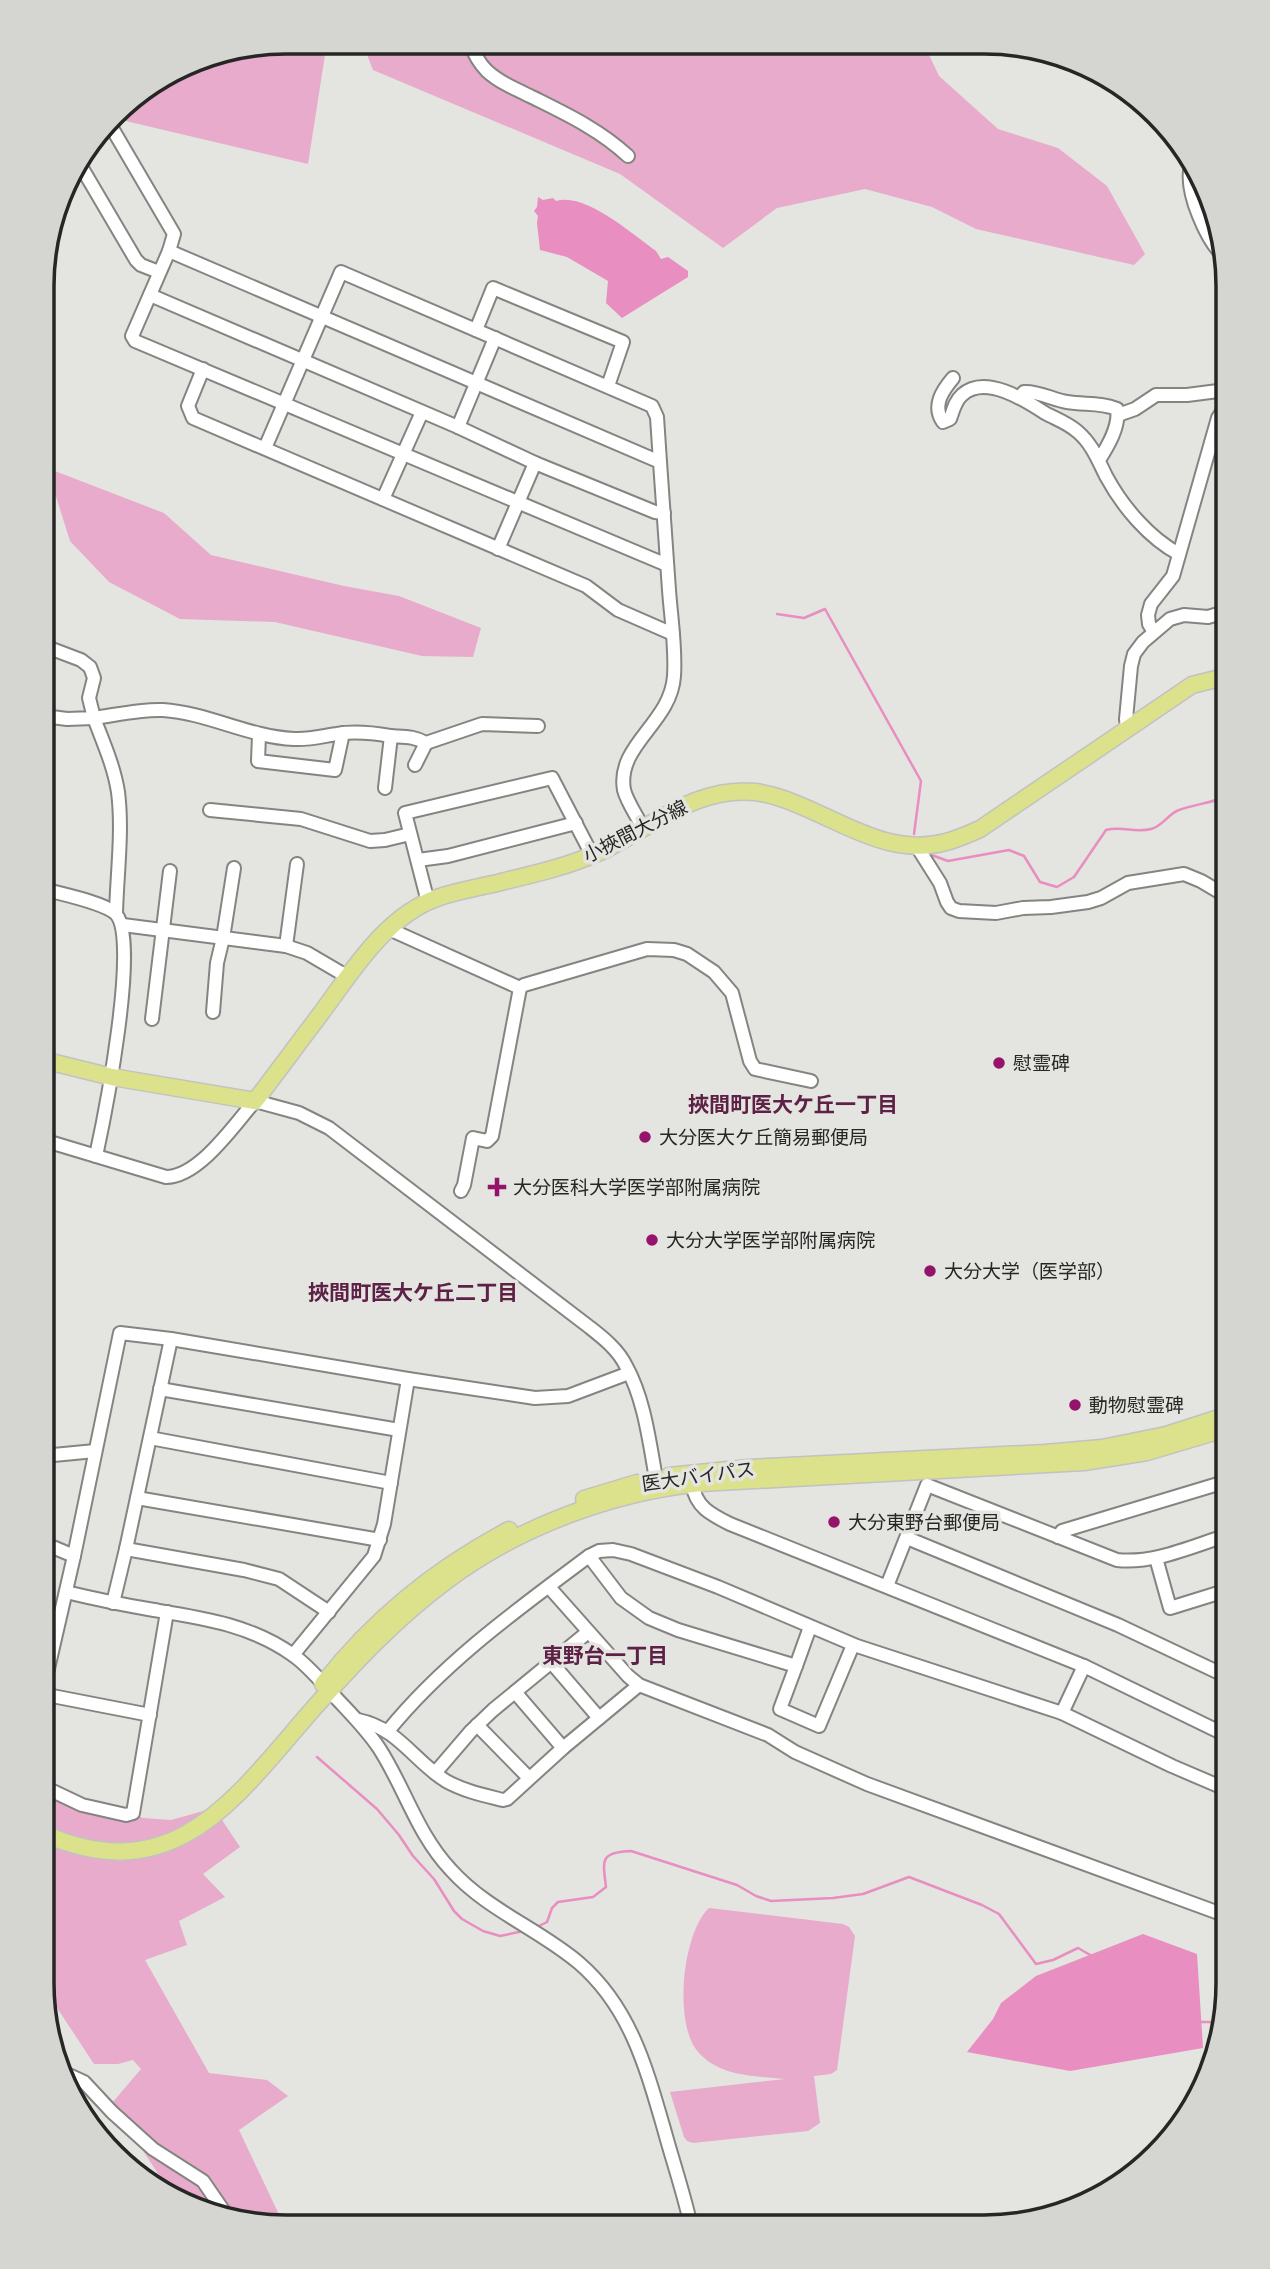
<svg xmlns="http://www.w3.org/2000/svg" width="1270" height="2269" font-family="Raleway,'Noto Sans JP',sans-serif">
	<rect width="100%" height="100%" fill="#e4e4e0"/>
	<g fill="#e8abcb">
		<polygon points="287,42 327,42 308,164 113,118 125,103 193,60"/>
		<polygon points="362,42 925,46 939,76 998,129 1058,148 1107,186 1145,254 1134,265 976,229 932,207 865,189 777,208 723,248 620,174 373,70"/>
		<polygon points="47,468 164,513 211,555 344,586 399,596 481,628 473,657 422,656 275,622 180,619 109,582 70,541"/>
		<polygon points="42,1786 143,1818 171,1820 214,1808 240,1847 203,1874 225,1897 179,1921 187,1945 145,1960 209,2073 267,2080 288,2096 239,2130 284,2225 254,2225 168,2189 112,2103 141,2069 133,2060 118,2064 94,2064 42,1985"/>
		<path d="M 709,1908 L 843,1924 L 849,1927 L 855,1936 L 837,2070 L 831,2074 L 814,2076 L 820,2123 L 808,2131 L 693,2143 L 687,2141 L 684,2137 L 670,2092 L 785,2079 C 756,2076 721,2077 699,2053 C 673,2026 682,1933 709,1908 Z"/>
	</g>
	<g fill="#e88ec0">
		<path d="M 538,197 L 543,200 L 553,198 L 556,201 C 586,192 633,235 656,251 L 661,259 L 668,257 L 688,271 L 688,277 L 622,318 L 606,303 L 608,281 L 567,257 L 540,250 L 537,223 L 538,216 L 534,211 L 537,207 Z"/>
		<polygon points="1143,1934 1197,1954 1203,2048 1070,2071 967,2052 993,2019 1001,2003 1036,1976"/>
	</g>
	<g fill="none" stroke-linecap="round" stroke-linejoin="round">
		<g stroke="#e88ec0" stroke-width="2.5">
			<polyline points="777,614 804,618 825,609 921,781 914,834"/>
			<path d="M 926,853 L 948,861 L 1009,850 L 1024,856 L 1040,882 L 1057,887 L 1074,877 L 1106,830 C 1121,826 1136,833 1151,829 C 1163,826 1168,814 1179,810 C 1195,804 1212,803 1228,796"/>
			<polyline points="317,1757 377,1809 399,1835 413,1856 434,1879 454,1911 462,1919 483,1931 500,1936 524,1931"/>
			<path d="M 537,1927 L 547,1922 L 552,1908 L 558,1902 L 593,1897 L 606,1887 C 603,1861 599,1852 631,1851 L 737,1885 L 756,1896 L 771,1901 L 833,1898 L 863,1894 L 909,1877 L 982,1905 L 999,1914 L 1036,1964 L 1053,1960 L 1078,1948 L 1092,1956"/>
			<polyline points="1198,2022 1222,2022"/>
		</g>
		<defs>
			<g id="minor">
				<path d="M 470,43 C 474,54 479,63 487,71 C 499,82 515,89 530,96 C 564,113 599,129 628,156"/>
				<polyline points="109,123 174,234 169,251"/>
				<polyline points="79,163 136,260 141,265 159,272"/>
				<path d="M 1190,171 C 1187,195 1206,239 1223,256"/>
				<polyline points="150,295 458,427 535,463 655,512 664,513"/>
				<polyline points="476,330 493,288 623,342 608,386"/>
				<polyline points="203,369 188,406 193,418 586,586 618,610 673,634"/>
				<path d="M 953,378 C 942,391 932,406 943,422 L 950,419 C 953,411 955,401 962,395 C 985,374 1025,400 1045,413 C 1056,419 1068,423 1078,432 C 1092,444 1098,460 1106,476 C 1122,506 1149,538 1179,554"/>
				<path d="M 1020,397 L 1024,392 C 1039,391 1053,400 1067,402 C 1085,405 1100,402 1117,409 C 1120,426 1108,446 1099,460"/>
				<polyline points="1118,415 1135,409 1156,395 1187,395 1218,391 1228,393"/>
				<polyline points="458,427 495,338"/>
				<polyline points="1211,443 1228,448"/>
				<polyline points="265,448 341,272 652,406 657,417 660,462"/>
				<polyline points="383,499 422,412"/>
				<polyline points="498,549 535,463"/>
				<polyline points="1154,632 1149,624 1148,615 1151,604 1173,576 1218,418 1228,403"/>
				<polyline points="44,716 67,719 94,718 89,698 94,678 90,667 81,660 44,646"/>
				<polyline points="1127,727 1126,719 1131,666 1134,654 1143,642 1170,619 1184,615 1208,617 1228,611"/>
				<polyline points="259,735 258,761 335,770 343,733"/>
				<polyline points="415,765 426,743"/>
				<polyline points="385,788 391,736"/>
				<polyline points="210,810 301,819 370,841 385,840 410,834"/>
				<path d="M 643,828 C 637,816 627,802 624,790 C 616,745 671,723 674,676 C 676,648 671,618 669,590 C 666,548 663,505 660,462 L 169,251 L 132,336 L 135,341 L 667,565"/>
				<polyline points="916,845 940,883 947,902 951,908 959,911 996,913 1023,908 1051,907 1088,902 1101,898 1128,883 1184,874 1201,881 1228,897"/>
				<polyline points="418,860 448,856 576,823"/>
				<path d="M 43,889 C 61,894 102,902 115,913 C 141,936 104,1119 96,1156"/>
				<polyline points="428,902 405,813 552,778 592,855"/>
				<path d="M 116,913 C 117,874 123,831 118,792 C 114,766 103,742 94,718 C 116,715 140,709 163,710 C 208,713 249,737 294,739 C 309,740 323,736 337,734 C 355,731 373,733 390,736 C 404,737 414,736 426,743 L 482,724 L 538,726"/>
				<polyline points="123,925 286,946 307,953 348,977"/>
				<polyline points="389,929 520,988"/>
				<polyline points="286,946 297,864"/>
				<polyline points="213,1012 217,963 223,938 234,868"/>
				<polyline points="152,1019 170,871"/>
				<path d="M 43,1140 L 166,1177 C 199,1177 235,1124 255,1101 L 299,1113 L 329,1128 L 588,1326 C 602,1337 618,1349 626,1366 C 646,1402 650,1449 658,1489"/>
				<polyline points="461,1191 464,1185 473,1138 487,1141 492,1136 520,988 524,985 647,949 674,950 687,954 714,972 732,993 750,1061 755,1069 811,1081"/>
				<polyline points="160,1389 399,1430"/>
				<polyline points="150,1438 391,1483"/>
				<polyline points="43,1456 95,1451"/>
				<path d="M 692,1484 C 696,1507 710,1514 730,1524 L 1084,1666 L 1228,1736"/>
				<polyline points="137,1498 380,1540"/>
				<polyline points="1058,1537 1062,1531 1228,1481"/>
				<polyline points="907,1538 1118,1625 1228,1677"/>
				<polyline points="43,1543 74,1556"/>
				<polyline points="126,1549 244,1570 279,1579 329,1612"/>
				<polyline points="589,1556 621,1598 649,1618 678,1630 796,1666 810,1627"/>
				<polyline points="1156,1558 1170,1608 1228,1590"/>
				<path d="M 887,1586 L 927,1485 L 1117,1560 C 1155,1564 1192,1546 1228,1535"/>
				<polyline points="549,1587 628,1676 639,1685 768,1735 795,1752 867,1784 1227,1916"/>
				<path d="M 66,1592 C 95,1599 124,1605 154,1610 C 203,1618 251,1625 293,1655 C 310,1667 323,1684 338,1700 C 352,1715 367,1730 379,1748 C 405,1788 417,1834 451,1870 C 487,1910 539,1929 579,1963 C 630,2007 646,2067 664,2129 C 673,2162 684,2194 691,2226"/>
				<polyline points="113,1603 126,1549 171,1339"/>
				<polyline points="293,1655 374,1556 384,1524 408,1379"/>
				<polyline points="551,1662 599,1718"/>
				<polyline points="796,1666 780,1709 819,1726 853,1645"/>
				<polyline points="515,1692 563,1748"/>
				<polyline points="42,1694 150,1715"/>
				<polyline points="42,1695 74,1556 120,1333 171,1339 408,1379 535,1398 568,1396 629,1373"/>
				<polyline points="1062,1713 1084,1666"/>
				<path d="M 358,1720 C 398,1728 414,1761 446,1781 C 464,1791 483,1795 503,1800 L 507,1799 L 563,1748 L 639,1685"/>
				<polyline points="477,1725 529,1778"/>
				<path d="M 388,1731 C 444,1662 518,1609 589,1556 L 599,1551 L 613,1550 L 631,1554 L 718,1587 L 857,1646 L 1062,1713 L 1172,1766 L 1228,1790"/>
				<polyline points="435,1773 471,1731 493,1710 588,1632"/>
				<polyline points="42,1786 82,1805 126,1815 133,1813 167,1612"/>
				<polyline points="60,2071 84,2082 112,2112 153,2149 203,2181 225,2213"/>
			</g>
			<g id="major">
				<path d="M 43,1060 L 112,1077 L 255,1101 C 278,1071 300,1041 322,1012 C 353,970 386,916 437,898 C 453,892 471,889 488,885 C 526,876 564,868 600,852 C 651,828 695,786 755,792 C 777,795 795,803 815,812 C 857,831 898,855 946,842 C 957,839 969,834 980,829 L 1192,685 L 1228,676"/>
				<polyline points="669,1476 748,1468 1045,1453 1102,1448 1166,1435 1228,1415"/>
				<polyline points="584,1499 637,1483"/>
				<path d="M 323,1684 C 373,1620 437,1568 509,1530"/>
				<path d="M 42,1833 C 175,1892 235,1798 313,1709 C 354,1663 396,1618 446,1581 C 518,1527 612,1492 701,1483 L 1084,1462 L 1147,1452 L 1228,1428"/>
			</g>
		</defs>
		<use href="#minor" stroke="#848581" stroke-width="16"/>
		<use href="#major" stroke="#c2c2c2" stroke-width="19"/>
		<use href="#minor" stroke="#fff" stroke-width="12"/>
		<use href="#major" stroke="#dce18b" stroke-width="16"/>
	</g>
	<g fill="#95136b" stroke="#e4e4e0" stroke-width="2.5">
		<circle cx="999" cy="1063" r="7"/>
		<circle cx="645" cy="1137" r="7"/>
		<path d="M493.5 1176.5h7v7h7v7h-7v7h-7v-7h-7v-7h7z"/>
		<circle cx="652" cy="1240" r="7"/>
		<circle cx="930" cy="1271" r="7"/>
		<circle cx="1075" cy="1405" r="7"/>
		<circle cx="834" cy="1522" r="7"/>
	</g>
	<g text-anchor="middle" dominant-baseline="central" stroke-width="7" stroke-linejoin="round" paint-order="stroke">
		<g font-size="19" fill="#262625" stroke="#e4e4e0">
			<text transform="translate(635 831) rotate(-27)">小挾間大分線</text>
			<text transform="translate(698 1476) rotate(-8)">医大バイパス</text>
		</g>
		<g font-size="19" fill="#262625" stroke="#e4e4e0" text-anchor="start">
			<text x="1013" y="1063">慰霊碑</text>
			<text x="659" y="1137">大分医大ケ丘簡易郵便局</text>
			<text x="513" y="1187">大分医科大学医学部附属病院</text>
			<text x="666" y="1240">大分大学医学部附属病院</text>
			<text x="944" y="1271">大分大学（医学部）</text>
			<text x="1089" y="1405">動物慰霊碑</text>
			<text x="848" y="1522">大分東野台郵便局</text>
		</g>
		<g font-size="21" font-weight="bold" fill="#5d2146" stroke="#e4e4e0">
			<text x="793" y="1104">挾間町医大ケ丘一丁目</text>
			<text x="413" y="1292">挾間町医大ケ丘二丁目</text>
			<text x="605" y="1655">東野台一丁目</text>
		</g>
	</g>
	<path d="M0 0H1270V2269H0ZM286 54H984A232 232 0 0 1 1216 286V1983A232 232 0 0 1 984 2215H286A232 232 0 0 1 54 1983V286A232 232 0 0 1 286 54Z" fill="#d5d5d1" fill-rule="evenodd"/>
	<path fill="none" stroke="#262625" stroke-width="3.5" d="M286 54H984A232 232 0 0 1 1216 286V1983A232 232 0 0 1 984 2215H286A232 232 0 0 1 54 1983V286A232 232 0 0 1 286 54Z"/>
</svg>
